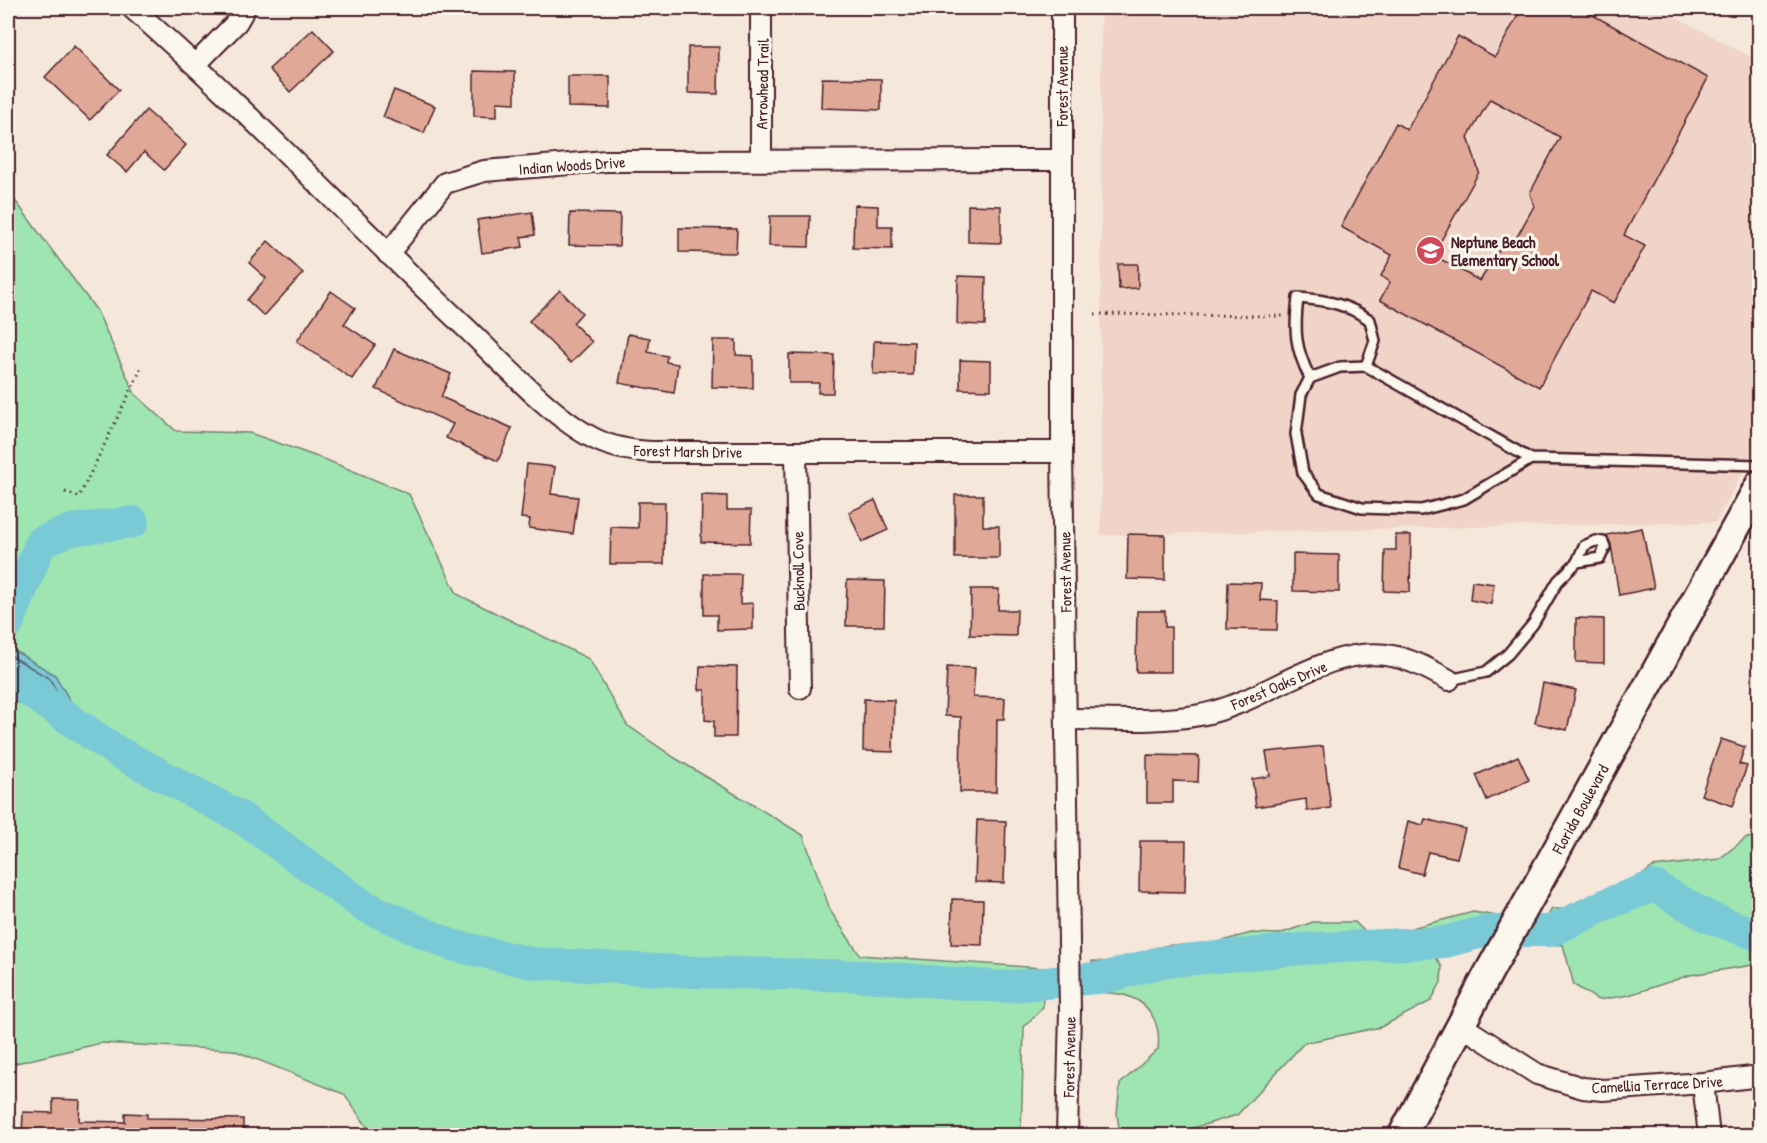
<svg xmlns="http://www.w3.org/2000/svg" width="1767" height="1143" font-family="'Patrick Hand',sans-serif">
	<rect width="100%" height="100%" fill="#f6e7db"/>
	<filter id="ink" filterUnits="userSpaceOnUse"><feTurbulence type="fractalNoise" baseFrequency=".0167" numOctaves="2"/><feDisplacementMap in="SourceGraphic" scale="12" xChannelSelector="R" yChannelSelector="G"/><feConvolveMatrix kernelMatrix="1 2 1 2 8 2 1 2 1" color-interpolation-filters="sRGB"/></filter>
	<g filter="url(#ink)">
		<polygon fill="#efd4c7" points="1101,8 1659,8 1759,61 1759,441 1716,522 1101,535"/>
		<g fill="#9ee5b2" stroke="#74826e" stroke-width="1.5">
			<polygon points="8,191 97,311 135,394 176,431 250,433 329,461 409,494 457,594 589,659 627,725 675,758 803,835 831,912 860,955 1042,968 1043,1007 1024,1027 1021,1135 373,1135 344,1094 233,1050 101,1043 8,1065 8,698 88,731 55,675 8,647"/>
			<polygon points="1759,837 1759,964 1690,975 1629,995 1598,1000 1574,985 1563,945 1531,944 1552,909 1579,909 1624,888 1653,867 1719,859 1746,838"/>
			<path d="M 1473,912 L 1498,916 L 1480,947 L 1435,956 L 1442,967 L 1441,982 L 1431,1001 L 1381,1027 L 1304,1043 L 1237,1115 L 1190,1129 L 1186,1135 L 1120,1135 L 1117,1114 L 1120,1084 L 1158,1049 C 1161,1027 1152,1005 1130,997 C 1119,992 1103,993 1091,992 L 1092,961 L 1132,963 L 1150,949 L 1169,945 L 1204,946 L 1251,933 L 1279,934 L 1313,922 L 1355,922 L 1363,930 L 1385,935 Z"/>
		</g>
		<polygon fill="#7ac9d7" stroke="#678592" stroke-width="1.5" points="8,647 55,675 88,732 8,698"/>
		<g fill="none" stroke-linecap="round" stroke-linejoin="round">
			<g stroke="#5d6370" stroke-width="1.5">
				<polyline points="8,654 50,679 70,715 66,716 8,693"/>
				<polyline points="8,663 45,684 52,699 48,701 8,685"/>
			</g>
			<g stroke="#7ac9d7" stroke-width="32">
				<polyline points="8,624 41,542 71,530 133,522"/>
				<polyline points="8,677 116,751 242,818 364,906 451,945 532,963 694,972 865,976 1002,987 1107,977 1161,962 1303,949 1445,942 1486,931 1551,931 1609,903 1654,886 1708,917 1760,936"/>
			</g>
		</g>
		<g fill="#e0a997" stroke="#4a1f2b" stroke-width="1.5" fill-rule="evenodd">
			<path d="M 1522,8 L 1580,8 L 1708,78 L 1624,235 L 1645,246 L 1614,303 L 1591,291 L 1539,387 L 1380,300 L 1390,282 L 1381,276 L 1392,255 L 1341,227 L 1396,123 L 1407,130 L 1458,36 L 1495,57 ZM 1490,99 L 1560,137 L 1530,193 L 1534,206 L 1513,244 L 1501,247 L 1480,281 L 1433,255 L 1479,172 L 1468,137 Z"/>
			<polygon points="313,29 334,51 290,92 269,69"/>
			<polygon points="74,46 119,90 90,120 45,77"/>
			<polygon points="688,47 719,47 718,94 688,93"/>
			<polygon points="474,71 515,72 515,103 497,102 497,117 474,116"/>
			<polygon points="568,76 610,76 610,108 568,107"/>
			<polygon points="822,78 881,79 881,110 821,108"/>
			<polygon points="394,90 435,106 424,133 383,117"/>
			<polygon points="146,110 186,145 164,170 144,152 127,172 107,155"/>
			<polygon points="854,205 878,206 878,226 892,226 892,249 853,248"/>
			<polygon points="968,205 1001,206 1001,243 968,242"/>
			<polygon points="532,212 535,235 521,237 523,247 482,253 477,220"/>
			<polygon points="570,213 620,214 619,246 569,245"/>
			<polygon points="770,216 810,216 809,247 769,246"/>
			<polygon points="679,228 737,229 736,253 679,252"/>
			<polygon points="268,241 303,273 264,316 247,300 266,278 249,263"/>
			<polygon points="1118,264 1138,264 1138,288 1119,289"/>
			<polygon points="958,276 986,277 985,325 957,324"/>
			<polygon points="560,290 582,313 573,323 592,342 571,363 529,321"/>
			<polygon points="331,291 355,308 344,324 375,345 352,379 297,341"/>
			<polygon points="628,334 650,338 648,352 667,356 666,362 678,364 674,393 619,383"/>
			<polygon points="713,340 736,340 736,355 753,356 753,388 712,387"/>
			<polygon points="874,341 914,342 913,375 873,374"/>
			<polygon points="394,349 451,374 441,397 512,428 498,461 446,438 453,424 376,389"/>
			<polygon points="789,354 834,355 833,393 818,393 819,383 789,383"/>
			<polygon points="960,360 991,361 991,390 960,389"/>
			<polygon points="527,464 555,467 551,494 578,497 573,534 529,528 530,519 521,518"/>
			<polygon points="702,495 727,496 727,510 751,510 750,543 701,542"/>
			<polygon points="955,495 983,495 983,526 999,526 999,558 955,558"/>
			<polygon points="875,500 888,530 862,542 849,512"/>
			<polygon points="638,502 665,502 664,564 610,564 611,527 638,528"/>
			<polygon points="1642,528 1654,588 1619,595 1611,545 1607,535"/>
			<polygon points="1128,534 1165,535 1165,580 1127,579"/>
			<polygon points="1396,535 1411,535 1410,592 1384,591 1385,550 1396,550"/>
			<polygon points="1293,554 1339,555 1339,592 1293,591"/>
			<polygon points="704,574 741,574 740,604 753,603 753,629 717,630 717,615 704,615"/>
			<polygon points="847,580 885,581 884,626 846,626"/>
			<polygon points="1472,581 1494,584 1491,604 1470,600"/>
			<polygon points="1228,582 1261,583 1260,600 1278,601 1277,630 1227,629"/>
			<polygon points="971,589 999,589 998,610 1017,610 1016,636 970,635"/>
			<polygon points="1137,611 1165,611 1165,627 1171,627 1171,672 1136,672"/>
			<polygon points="1576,618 1604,619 1604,663 1576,662"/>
			<polygon points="700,666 737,667 736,737 714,737 714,721 705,720 705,690 699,690"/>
			<polygon points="947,667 975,668 973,697 1005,698 1004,719 997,719 996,792 960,792 961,717 945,716"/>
			<polygon points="1543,683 1576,690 1567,730 1535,723"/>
			<polygon points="864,699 894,700 893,752 863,751"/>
			<polygon points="1721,739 1745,747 1739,764 1747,766 1733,806 1701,795"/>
			<polygon points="1323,746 1331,808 1307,811 1306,799 1256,807 1252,779 1270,776 1266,752"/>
			<polygon points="1147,755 1199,756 1198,782 1173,781 1173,803 1147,803"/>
			<polygon points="1518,756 1529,780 1487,800 1476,775"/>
			<polygon points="1425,819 1465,829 1457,858 1428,852 1422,874 1398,868 1408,821 1423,825"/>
			<polygon points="977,820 1006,821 1004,883 975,882"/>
			<polygon points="1140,841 1186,841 1185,892 1139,891"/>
			<polygon points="952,899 983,900 982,945 951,944"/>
			<polygon points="53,1099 80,1100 79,1121 125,1122 125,1113 147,1114 147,1118 243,1119 243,1136 22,1136 23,1112 53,1113"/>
		</g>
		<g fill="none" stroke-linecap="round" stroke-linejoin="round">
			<defs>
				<g id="lane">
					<path d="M 1310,378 C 1295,348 1294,331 1298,298 C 1326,300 1347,304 1370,320 L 1375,341 L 1366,366"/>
					<polyline points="1531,459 1464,499 1421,510 1362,508 1319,494 1303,473 1296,434 1301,395 1310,378 1340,367 1366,366 1531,459 1760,465"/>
					<polyline points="1449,680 1486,672 1508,654 1533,624 1558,581 1577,562 1584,546 1595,541 1603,542 1605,547 1600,558 1577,562"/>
				</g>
				<g id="street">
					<path d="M 132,8 C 247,109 352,221 464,326 C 499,359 553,419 595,439 C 613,448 632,451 652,452 L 1062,452"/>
					<polyline points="1062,8 1062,452 1070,1011 1067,1136"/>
					<polyline points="196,64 237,22 245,8"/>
					<polyline points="761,160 761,8"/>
					<polyline points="388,254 445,183 484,171 606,161 1062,160"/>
					<polyline points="796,453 800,688"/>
					<path d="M 1068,719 C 1111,719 1157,723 1200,715 C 1262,704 1322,647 1386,655 C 1409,658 1429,669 1449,680"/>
					<polyline points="1462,1026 1537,1074 1583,1088 1603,1090 1703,1083 1760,1076"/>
					<polyline points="1703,1083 1709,1136"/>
				</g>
				<polyline id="secondary" points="1402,1136 1490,970 1760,484"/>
			</defs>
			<use href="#lane" stroke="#4a1f2b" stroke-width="14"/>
			<use href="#street" stroke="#4a1f2b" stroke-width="24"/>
			<use href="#secondary" stroke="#4a1f2b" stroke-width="32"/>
			<g stroke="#4a1f2b" stroke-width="3" stroke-dasharray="1.5 4.5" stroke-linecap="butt">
				<polyline points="1095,314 1285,316"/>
				<polyline points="65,492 79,497 142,367"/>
			</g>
			<use href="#lane" stroke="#fbf7ec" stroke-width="9"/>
			<use href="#street" stroke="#fbf7ec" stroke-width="20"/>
			<use href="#secondary" stroke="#fbf7ec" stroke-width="27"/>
		</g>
	</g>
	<defs>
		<symbol id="school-disc" viewBox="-11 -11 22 22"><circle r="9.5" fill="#d1495b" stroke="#fbf7ec"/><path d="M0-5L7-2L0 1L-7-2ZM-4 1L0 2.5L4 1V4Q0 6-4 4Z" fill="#fff"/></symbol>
	</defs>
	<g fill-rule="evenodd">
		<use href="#school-disc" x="1414" y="234" width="33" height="33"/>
	</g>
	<g text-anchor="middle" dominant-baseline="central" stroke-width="6" stroke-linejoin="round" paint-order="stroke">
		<g font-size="16" fill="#4a1f2b" stroke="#fbf7ec">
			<text transform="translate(762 84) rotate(-89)">Arrowhead Trail</text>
			<text transform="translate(1062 86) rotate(-90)">Forest Avenue</text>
			<text transform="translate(572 165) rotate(-4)">Indian Woods Drive</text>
			<text transform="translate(688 451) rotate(1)">Forest Marsh Drive</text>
			<text transform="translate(798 571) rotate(-91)">Bucknoll Cove</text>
			<text transform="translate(1065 572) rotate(-91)">Forest Avenue</text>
			<text transform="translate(1279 685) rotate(-23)">Forest Oaks Drive</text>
			<text transform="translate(1580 809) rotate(-61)">Florida Boulevard</text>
			<text transform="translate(1069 1057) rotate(-89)">Forest Avenue</text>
			<text transform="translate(1657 1084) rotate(-3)">Camellia Terrace Drive</text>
		</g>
		<g font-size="16" font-weight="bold" fill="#4a1f2b" stroke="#fbf7ec" text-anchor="start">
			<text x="1451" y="242">Neptune Beach<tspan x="1451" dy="18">Elementary School</tspan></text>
		</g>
	</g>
	<rect width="1767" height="1143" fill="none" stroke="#fbf7ec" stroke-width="30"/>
	<rect x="15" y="15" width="1737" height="1113" fill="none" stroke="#4a1f2b" stroke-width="2" filter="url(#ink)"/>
</svg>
